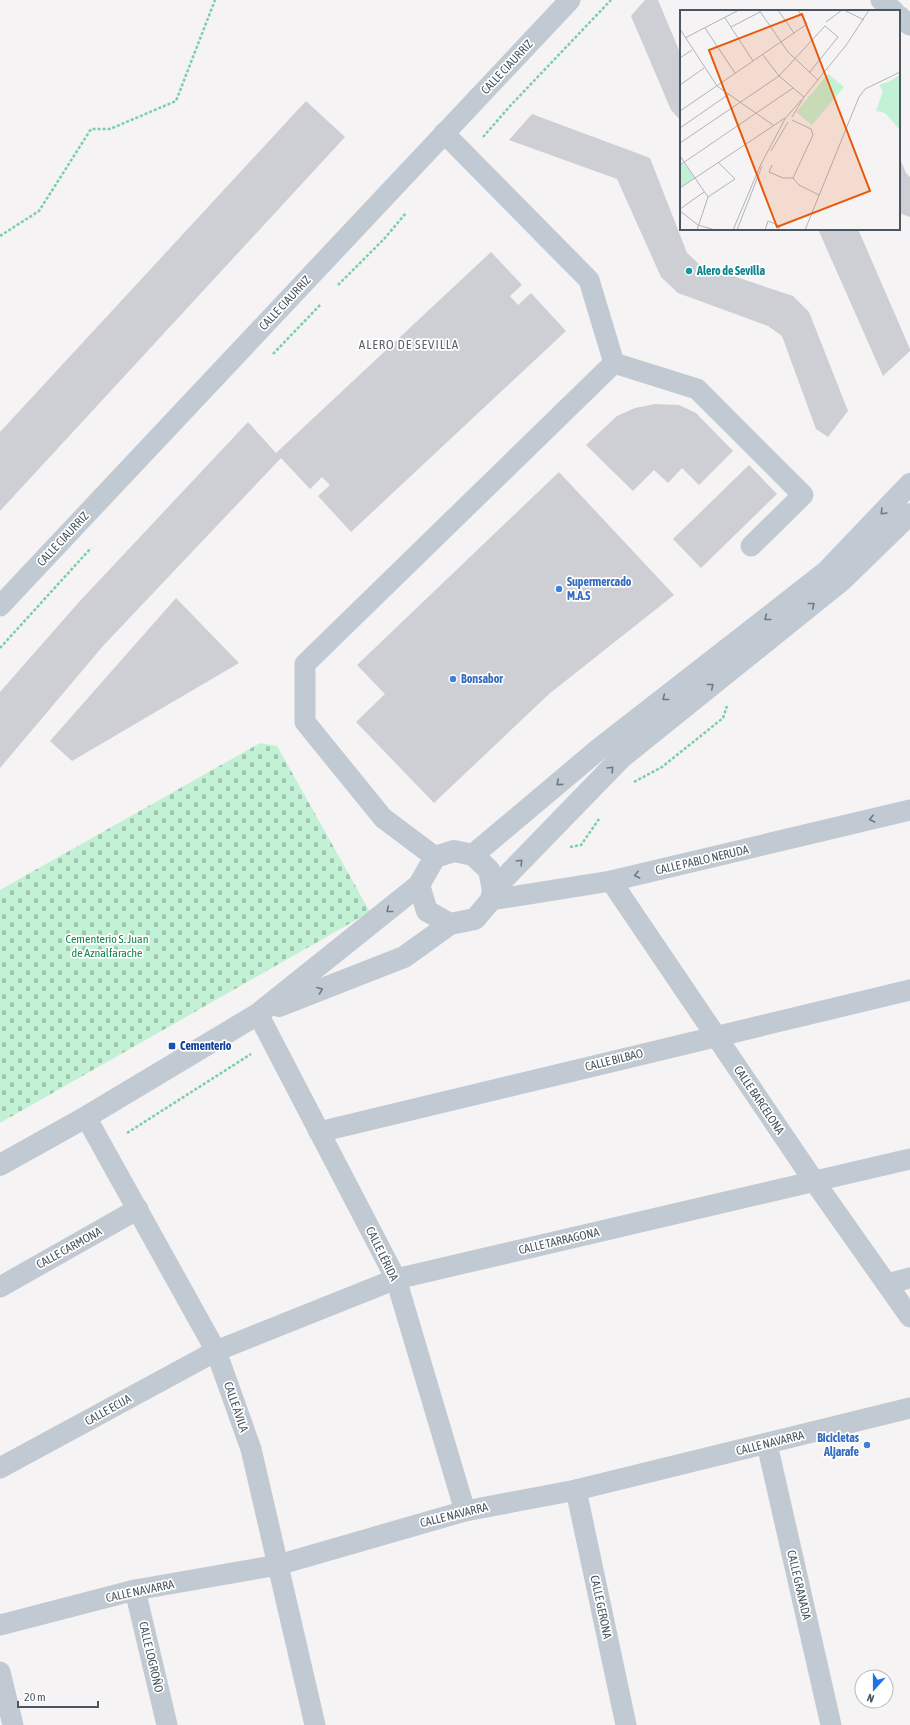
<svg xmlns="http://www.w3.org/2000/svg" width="910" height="1725" font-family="'Asap Condensed',sans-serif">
	<defs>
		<pattern id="cemetery-stones" width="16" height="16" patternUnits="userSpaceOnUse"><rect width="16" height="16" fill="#c3f1d5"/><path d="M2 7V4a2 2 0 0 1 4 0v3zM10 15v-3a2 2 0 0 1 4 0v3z" fill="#a0c6b0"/></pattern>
	</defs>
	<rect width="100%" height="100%" fill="#f5f3f3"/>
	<polygon fill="url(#cemetery-stones)" points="260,743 277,746 370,912 0,1123 0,890"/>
	<g fill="#cdcfd5">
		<polygon points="645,0 658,0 681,55 681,121 671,110 631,16"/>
		<polygon points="306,101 345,137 0,511 0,432"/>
		<polygon points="532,114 650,158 687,253 700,265 793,296 809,312 848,411 828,437 816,429 782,336 768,326 678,293 661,277 617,179 509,140"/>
		<polygon points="899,156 906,173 910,177 910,217 899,213"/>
		<polygon points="818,229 858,229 910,349 910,351 883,376"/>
		<polygon points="491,252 522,285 510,296 518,305 531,293 566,331 351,532 318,496 330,485 322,477 310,489 281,458 103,646 0,768 0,692 79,602 248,422 276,453"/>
		<polygon points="655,404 679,405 696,413 733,451 699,485 682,468 668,483 654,470 633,491 586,445 617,416 635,408"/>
		<polygon points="749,465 777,494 701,568 673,539"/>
		<polygon points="559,472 674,595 549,694 434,803 356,722 385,694 357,665"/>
		<polygon points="176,598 239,663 72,761 50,741"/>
	</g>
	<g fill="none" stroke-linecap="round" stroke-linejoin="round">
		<g stroke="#7ad0a6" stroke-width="2.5" stroke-dasharray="3 2" stroke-linecap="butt">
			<polyline points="483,137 511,105 611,0"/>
			<polyline points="0,236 39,211 91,129 110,129 176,101 215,0"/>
			<polyline points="338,285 384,239 406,213"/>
			<polyline points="273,354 321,304"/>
			<polyline points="0,648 91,548"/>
			<polyline points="634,782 662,767 723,718 727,706"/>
			<polyline points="570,847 581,845 599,819"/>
			<polyline points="127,1133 251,1054"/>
		</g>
		<g stroke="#c1cad2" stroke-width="21">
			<polyline points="881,0 894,11"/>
			<polyline points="899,16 910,25"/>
			<polyline points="444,133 589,280 614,363 697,389 803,495 751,546"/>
			<polyline points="0,606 570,0"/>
			<polyline points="435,857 383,818 305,722 305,664 614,363"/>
			<polyline points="611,881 814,1181 910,1317"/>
			<polyline points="491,900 611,881 910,810"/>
			<polyline points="258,1014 396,1279 465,1511"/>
			<polyline points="86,1117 216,1351 251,1449 315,1725"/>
			<polyline points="319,1132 910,990"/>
			<polyline points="887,1284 910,1278"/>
			<polyline points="0,1287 138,1209"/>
			<polyline points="767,1444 831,1725"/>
			<polyline points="0,1468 216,1351 396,1279 910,1159"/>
			<polyline points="576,1490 626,1725"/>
			<polyline points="135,1590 167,1725"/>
			<polyline points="0,1625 135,1590 278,1565 465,1511 576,1490 910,1408"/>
			<polyline points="0,1672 13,1725"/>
		</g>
		<g stroke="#c1cad2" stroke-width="22">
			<polyline points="473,855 599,749 826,572 910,484"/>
			<polyline points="493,890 621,758 841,581 910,514"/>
			<polyline points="279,1006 404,957 450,924 475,919 491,900 493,890 489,870 473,855 454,851 435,857 419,885 427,911 450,924"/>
			<polyline points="0,1165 86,1117 258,1014 419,885"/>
		</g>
	</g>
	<defs><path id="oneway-chevron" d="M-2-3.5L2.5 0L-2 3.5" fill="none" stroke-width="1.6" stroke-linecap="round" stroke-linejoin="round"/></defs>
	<g stroke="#6e7983">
		<use href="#oneway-chevron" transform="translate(883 512) rotate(134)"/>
		<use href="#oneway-chevron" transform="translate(812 605) rotate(-39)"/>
		<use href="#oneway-chevron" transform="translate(767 618) rotate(142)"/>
		<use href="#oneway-chevron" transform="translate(711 686) rotate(-39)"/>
		<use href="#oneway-chevron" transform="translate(665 698) rotate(142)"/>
		<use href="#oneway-chevron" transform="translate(611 769) rotate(-46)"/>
		<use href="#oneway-chevron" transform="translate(559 783) rotate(140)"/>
		<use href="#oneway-chevron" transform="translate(872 819) rotate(167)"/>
		<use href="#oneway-chevron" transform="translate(520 862) rotate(-46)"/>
		<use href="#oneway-chevron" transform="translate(637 875) rotate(167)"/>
		<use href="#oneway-chevron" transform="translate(389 910) rotate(141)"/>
		<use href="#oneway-chevron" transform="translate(320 990) rotate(-21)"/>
	</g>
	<circle fill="#0f9aa8" stroke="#fff" stroke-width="1.5" cx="689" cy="271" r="4"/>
	<g fill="#3f7fe0" stroke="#fff" stroke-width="1.5">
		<circle cx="559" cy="589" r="4"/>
		<circle cx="453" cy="679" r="4"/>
		<circle cx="867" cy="1445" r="4"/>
	</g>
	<rect fill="#1a4fb4" stroke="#fff" stroke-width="1.5" x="168" y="1042" width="8" height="8" rx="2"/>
	<g text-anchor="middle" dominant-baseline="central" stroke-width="3.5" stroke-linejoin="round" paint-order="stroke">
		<g font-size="12" fill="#4a5661" stroke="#fff">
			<text transform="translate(507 67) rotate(-47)">CALLE CIAURRIZ</text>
			<text transform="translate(285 303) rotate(-47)">CALLE CIAURRIZ</text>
			<text transform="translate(63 539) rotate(-47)">CALLE CIAURRIZ</text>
			<text transform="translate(702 860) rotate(-13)">CALLE PABLO NERUDA</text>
			<text transform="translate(614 1060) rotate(-14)">CALLE BILBAO</text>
			<text transform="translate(759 1100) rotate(56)">CALLE BARCELONA</text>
			<text transform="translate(559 1241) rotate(-13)">CALLE TARRAGONA</text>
			<text transform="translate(69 1248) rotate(-29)">CALLE CARMONA</text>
			<text transform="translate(382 1254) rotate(64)">CALLE LÉRIDA</text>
			<text transform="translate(236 1407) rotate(71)">CALLE ÁVILA</text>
			<text transform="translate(108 1410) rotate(-29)">CALLE ECIJA</text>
			<text transform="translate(770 1443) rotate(-14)">CALLE NAVARRA</text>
			<text transform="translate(454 1515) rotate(-14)">CALLE NAVARRA</text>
			<text transform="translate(799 1585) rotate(77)">CALLE GRANADA</text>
			<text transform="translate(140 1591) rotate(-12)">CALLE NAVARRA</text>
			<text transform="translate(601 1607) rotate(78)">CALLE GERONA</text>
			<text transform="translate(151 1657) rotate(77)">CALLE LOGROÑO</text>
		</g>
		<g font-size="12" font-weight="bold" fill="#0d838f" stroke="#fff" text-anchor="start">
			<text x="697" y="271">Alero de Sevilla</text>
		</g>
		<g font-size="12" font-weight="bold" fill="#366cbe" stroke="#fff" text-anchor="start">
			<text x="567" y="582">Supermercado<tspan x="567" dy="14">M.A.S</tspan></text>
			<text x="461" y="679">Bonsabor</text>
			<text x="859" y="1438" text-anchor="end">Bicicletas<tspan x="859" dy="14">Aljarafe</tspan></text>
		</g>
		<g font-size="12" fill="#17864f" stroke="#fff">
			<text x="107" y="939">Cementerio S. Juan<tspan x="107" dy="14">de Aznalfarache</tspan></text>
		</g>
		<g font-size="12" font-weight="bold" fill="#164399" stroke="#fff" text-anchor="start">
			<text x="180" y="1046">Cementerio</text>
		</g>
		<g font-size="13" letter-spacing="1" fill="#5f6368" stroke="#fff">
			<text x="409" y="344">ALERO DE SEVILLA</text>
		</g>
	</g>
	<g transform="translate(680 10)">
		<rect width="220" height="220" fill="#f5f3f3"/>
		<path d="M 210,71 L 213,81 L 220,76 L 220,120 L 205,103 L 196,101 L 203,81 L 199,75 Z" fill="#c3f1d5"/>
		<path d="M 148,64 L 164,77 L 132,115 L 116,102 Z" fill="#c3f1d5"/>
		<path d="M 220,65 L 220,76 L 213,82 L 210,71 ZM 4,153 L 15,168 L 0,178 L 0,155 Z" fill="#c3f1d5"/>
		<path fill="none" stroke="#b1b4b9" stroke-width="1" d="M 79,0 L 108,42 L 138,70M 98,0 L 114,23M 164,0 L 184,10M 45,8 L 73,51M 146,12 L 162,0M 51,17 L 80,2M 25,18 L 55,63M 0,19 L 37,76 L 93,115M 5,28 L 59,0M 83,45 L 99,66 L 124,87M 0,48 L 12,40M 0,75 L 24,58M 0,101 L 127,14 L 118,0M 112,107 L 124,87 L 167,34 L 189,0M 105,109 L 121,90M 112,110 L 131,119 L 133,125 L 113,168M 0,118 L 49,84M 0,133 L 99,66 L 145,16 L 158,27 L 129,63M 91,141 L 108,112M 0,146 L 28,187M 0,155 L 113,78M 92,155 L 89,162 L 103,168 L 113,168 L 119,175 L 139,185M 0,178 L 105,108M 28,187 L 55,169 L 38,152M 0,199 L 24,182M 0,201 L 18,215 L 35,220M 17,220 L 28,187M 53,220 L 81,154 L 105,109M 57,220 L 82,156M 85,220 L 88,211 L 100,216 L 98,220M 125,220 L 179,87 L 185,79 L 220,62"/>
		<path fill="#e8590c" fill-opacity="0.15" stroke="#e8590c" stroke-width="2" d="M 122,4 L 190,181 L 97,217 L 29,40 Z"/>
		<rect width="220" height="220" fill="none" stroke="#4a5661" stroke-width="2"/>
	</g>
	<g transform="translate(874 1689) rotate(201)"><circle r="19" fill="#ffffff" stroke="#b7bbc0"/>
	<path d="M0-3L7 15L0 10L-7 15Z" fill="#1a73e8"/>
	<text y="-6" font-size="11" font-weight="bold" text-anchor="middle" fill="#4a5661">N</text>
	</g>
	<path d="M18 1701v6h80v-6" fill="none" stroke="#4a5661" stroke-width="2"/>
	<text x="24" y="1701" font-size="12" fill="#4a5661" stroke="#ffffff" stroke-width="3" paint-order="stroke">20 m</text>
</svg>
